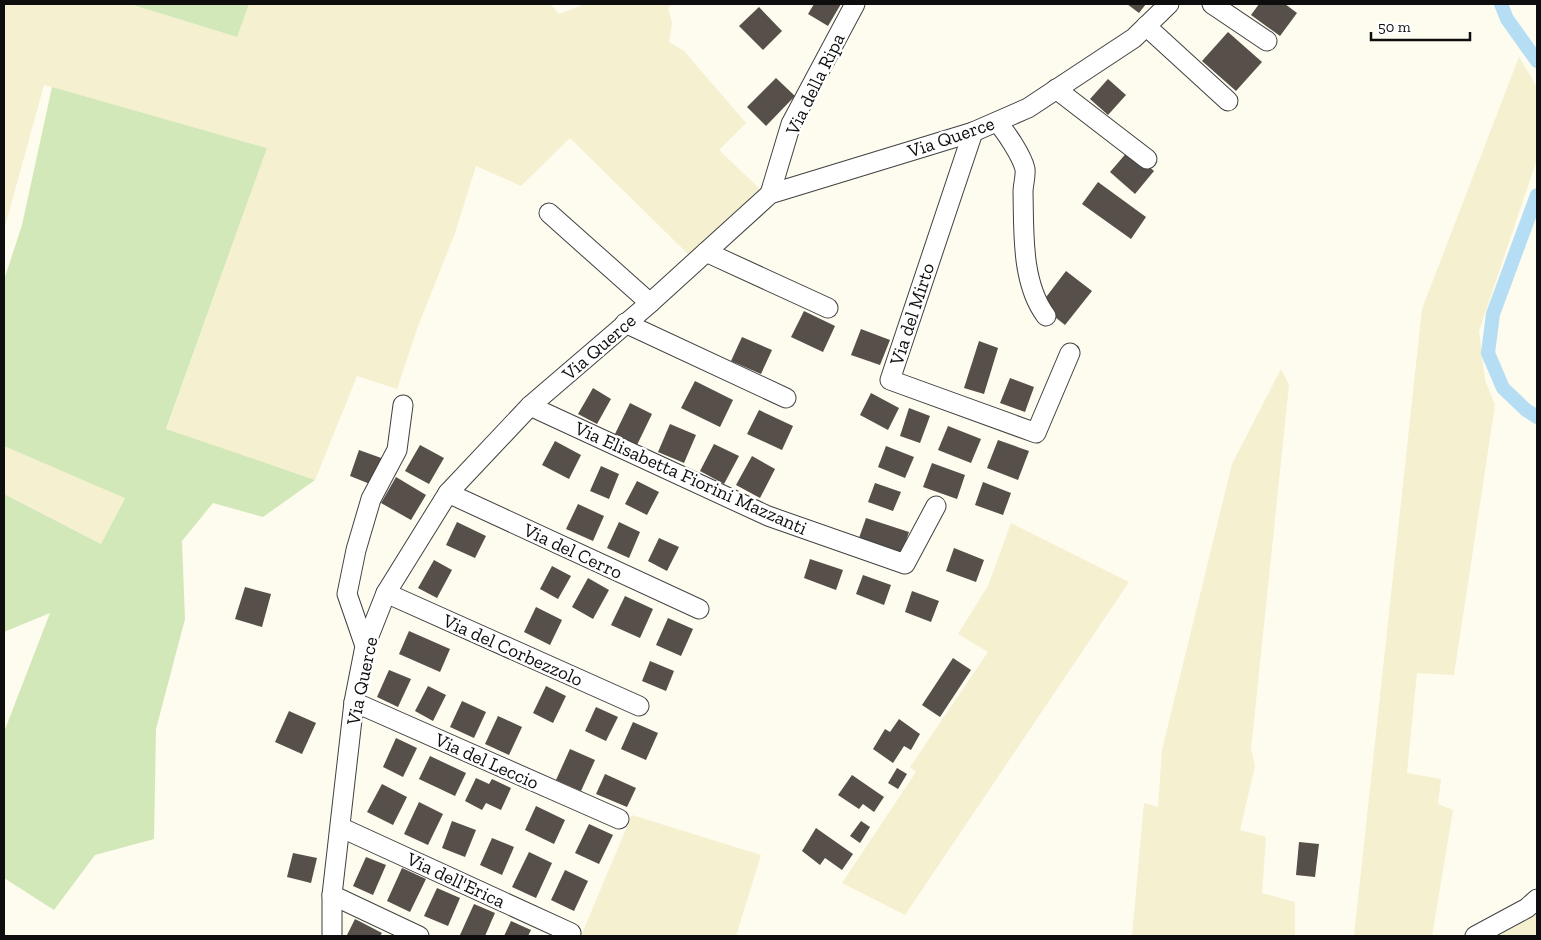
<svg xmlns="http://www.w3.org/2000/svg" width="1541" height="940" font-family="'Zilla Slab',serif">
	<rect width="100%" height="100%" fill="#fefbef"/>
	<g fill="#f4f0d0">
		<polygon points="4,4 130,4 237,37 249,4 550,4 559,14 585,4 672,4 668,8 672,23 669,42 684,51 746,123 719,150 761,190 690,256 570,138 521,186 476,166 455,233 417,329 397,389 357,376 315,480 166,430 267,148 44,85 4,230"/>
		<polygon points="1519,57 1537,87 1537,159 1479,331 1485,380 1495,405 1454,675 1417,673 1407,773 1441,779 1438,804 1453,810 1432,936 1354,936 1422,309"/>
		<polygon points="1281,369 1289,385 1251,749 1255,766 1240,830 1266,837 1262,893 1295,902 1295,936 1132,936 1144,803 1158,807 1162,750 1232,464"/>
		<polygon points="4,446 125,497 101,544 4,494"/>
		<polygon points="1011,523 1129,582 905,915 842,883 916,772 910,767 988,652 958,634 988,586"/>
		<polygon points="632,815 761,855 736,936 581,936"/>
		<polygon points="1537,908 1537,936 1494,936 1517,926"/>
	</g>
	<g fill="#d3e8b9">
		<polygon points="130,4 249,4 237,37"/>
		<polygon points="52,87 267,148 166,429 315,480 263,517 213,503 182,541 185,619 156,729 154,839 95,855 54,910 4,878 4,732 50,613 4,632 4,494 101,544 125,498 4,446 4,280 22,225"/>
	</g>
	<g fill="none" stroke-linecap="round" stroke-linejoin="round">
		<g stroke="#b5def4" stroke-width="14">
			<polyline points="1501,4 1507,19 1537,61"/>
			<polyline points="1537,195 1493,314 1488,353 1503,388 1526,410 1537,417"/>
		</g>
	</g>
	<g fill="#564f4a">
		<polygon points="814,4 841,4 828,26 808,14"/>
		<polygon points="1127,4 1146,4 1139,13"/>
		<polygon points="1259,4 1285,4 1297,13 1280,36 1251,15"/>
		<polygon points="759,7 782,31 763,50 739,26"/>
		<polygon points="1228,32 1262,62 1236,91 1202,61"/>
		<polygon points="776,78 795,96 766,126 747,107"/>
		<polygon points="1108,79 1126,95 1108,115 1090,99"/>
		<polygon points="1129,150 1154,171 1135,194 1110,172"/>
		<polygon points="1098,182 1146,217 1131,239 1082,204"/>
		<polygon points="1066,271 1092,291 1065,325 1040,305"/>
		<polygon points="804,311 835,326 823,352 791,337"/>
		<polygon points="861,329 890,340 880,365 851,355"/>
		<polygon points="742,337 772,350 761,374 731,361"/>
		<polygon points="979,341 998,348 984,394 964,388"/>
		<polygon points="1010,378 1034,387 1025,412 1000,403"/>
		<polygon points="695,381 733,400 720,427 681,408"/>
		<polygon points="593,388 611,399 597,424 578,414"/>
		<polygon points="871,393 899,408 888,430 860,415"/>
		<polygon points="630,403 652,414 637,445 615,434"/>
		<polygon points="909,408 930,416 920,443 900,436"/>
		<polygon points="759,410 793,426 782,450 747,434"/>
		<polygon points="670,424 696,435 684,463 658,452"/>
		<polygon points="948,426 981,439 971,463 938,450"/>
		<polygon points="998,440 1029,451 1018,480 987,468"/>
		<polygon points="555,441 581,455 569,479 542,465"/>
		<polygon points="714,444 739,456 724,484 700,471"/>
		<polygon points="420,445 444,458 429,484 405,471"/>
		<polygon points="886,446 914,457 905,478 878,467"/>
		<polygon points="359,450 384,459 375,486 350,476"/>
		<polygon points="752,456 775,469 760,498 736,485"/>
		<polygon points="932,463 965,475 957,499 923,487"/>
		<polygon points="601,466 619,474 609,499 590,491"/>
		<polygon points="396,477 426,495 411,520 381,503"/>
		<polygon points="637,481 659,492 647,515 625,504"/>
		<polygon points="983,482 1011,493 1003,515 975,505"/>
		<polygon points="875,483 901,492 893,511 868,502"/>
		<polygon points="578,504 604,516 593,541 566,529"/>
		<polygon points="866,518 909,532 902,553 859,538"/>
		<polygon points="457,522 486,536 475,558 446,545"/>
		<polygon points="619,522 640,532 629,558 607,548"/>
		<polygon points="659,538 679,547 667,571 648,561"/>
		<polygon points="954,548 984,560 976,582 946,571"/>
		<polygon points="810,559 843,570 836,590 804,578"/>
		<polygon points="434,560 452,570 437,598 418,588"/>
		<polygon points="552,566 571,576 558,599 540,589"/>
		<polygon points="863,575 891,585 884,605 856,594"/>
		<polygon points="588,578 609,590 593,619 572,607"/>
		<polygon points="245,587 271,594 262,627 235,619"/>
		<polygon points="912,591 939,601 931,622 905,612"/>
		<polygon points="625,596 653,609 640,638 611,625"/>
		<polygon points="536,607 562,620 550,645 524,632"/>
		<polygon points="668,618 693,629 681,656 656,645"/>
		<polygon points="409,631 450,649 440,672 399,654"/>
		<polygon points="953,658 971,670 940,717 922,705"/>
		<polygon points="650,661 674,671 666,691 642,681"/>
		<polygon points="389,670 411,679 398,707 377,697"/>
		<polygon points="428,686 446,695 433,721 415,711"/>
		<polygon points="546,686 566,696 553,723 533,713"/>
		<polygon points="462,701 486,712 474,738 450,727"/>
		<polygon points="596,707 618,717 606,741 585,731"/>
		<polygon points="289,711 316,723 302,754 275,742"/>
		<polygon points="498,716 522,727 509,755 485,744"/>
		<polygon points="899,719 920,734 911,750 904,746 893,763 873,749 885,729 890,732"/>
		<polygon points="633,722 658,733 646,760 621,749"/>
		<polygon points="396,738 417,748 403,777 383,767"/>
		<polygon points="570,749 595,760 581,791 556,780"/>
		<polygon points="430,756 466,773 455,796 419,779"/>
		<polygon points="897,768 907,774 898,789 888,783"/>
		<polygon points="605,774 636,788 627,807 596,794"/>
		<polygon points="852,775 884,797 874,812 863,804 859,809 838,795"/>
		<polygon points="476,778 489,784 492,779 511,788 501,810 486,803 482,810 465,801"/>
		<polygon points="382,784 407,797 393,825 367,812"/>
		<polygon points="419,802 443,814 428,845 404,834"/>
		<polygon points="536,806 565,820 554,844 525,830"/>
		<polygon points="452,821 476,830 465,857 442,848"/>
		<polygon points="861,821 870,827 860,843 850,836"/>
		<polygon points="589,824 613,835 599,864 575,853"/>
		<polygon points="816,828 853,854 842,870 825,858 820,865 802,851"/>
		<polygon points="492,838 514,847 502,875 480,865"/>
		<polygon points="1299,842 1319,844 1315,877 1296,875"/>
		<polygon points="529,852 552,863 536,898 512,887"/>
		<polygon points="293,853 317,858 311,883 287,877"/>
		<polygon points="366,857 386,865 373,895 353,886"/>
		<polygon points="402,868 426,879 410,912 387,901"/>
		<polygon points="565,870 588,881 574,911 551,900"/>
		<polygon points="437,888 460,898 448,926 424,916"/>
		<polygon points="474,904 495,913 485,936 460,935"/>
		<polygon points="355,919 382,933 380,936 347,935"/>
		<polygon points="511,921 531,930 528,936 504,936"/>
	</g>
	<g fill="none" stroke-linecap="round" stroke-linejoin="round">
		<defs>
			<g id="minor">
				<polyline points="1212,4 1267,41"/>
				<polyline points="1146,26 1228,101"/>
				<polyline points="1056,89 1147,159"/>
				<path d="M 997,122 C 1006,132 1022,156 1025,169 C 1026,176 1023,185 1023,192 C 1024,231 1021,283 1046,316"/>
				<polyline points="973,132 890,380 1036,433 1070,353"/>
				<polyline points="770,194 791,124 855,4"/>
				<polyline points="549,213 650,303"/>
				<polyline points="706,252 828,308"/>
				<polyline points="625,323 786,398"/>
				<polyline points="530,406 768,516 905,564 936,506"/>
				<polyline points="448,493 699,609"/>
				<polyline points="386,593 639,706"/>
				<polyline points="365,646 347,594 356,550 371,499 397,450 403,405"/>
				<polyline points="354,702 619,819"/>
				<polyline points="342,828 571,933"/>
				<polyline points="332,895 419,936"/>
				<polyline points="332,936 332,895 354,702 365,646 386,593 448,493 530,406 650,303 770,194 973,132 1028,108 1134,38 1169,4"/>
				<polyline points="1475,936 1527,908 1537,899"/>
			</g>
		</defs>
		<use href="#minor" stroke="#414141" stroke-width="21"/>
		<use href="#minor" stroke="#fff" stroke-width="19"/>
	</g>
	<g text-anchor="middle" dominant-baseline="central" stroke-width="5" stroke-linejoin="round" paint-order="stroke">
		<g font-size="19" fill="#0e0e0e" stroke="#fff">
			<text transform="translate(815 84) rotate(-64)">Via della Ripa</text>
			<text transform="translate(951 137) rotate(-19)">Via Querce</text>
			<text transform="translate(912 314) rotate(-72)">Via del Mirto</text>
			<text transform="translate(599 347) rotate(-41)">Via Querce</text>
			<text transform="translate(691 478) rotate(24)">Via Elisabetta Fiorini Mazzanti</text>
			<text transform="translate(573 551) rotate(25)">Via del Cerro</text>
			<text transform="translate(513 650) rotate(24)">Via del Corbezzolo</text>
			<text transform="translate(362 681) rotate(-78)">Via Querce</text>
			<text transform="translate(487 761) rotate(24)">Via del Leccio</text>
			<text transform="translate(456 880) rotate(25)">Via dell'Erica</text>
		</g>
	</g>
	<rect width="1541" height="940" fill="none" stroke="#0e0e0e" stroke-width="10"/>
	<path d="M1371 32v8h99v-8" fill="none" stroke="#0e0e0e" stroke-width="2.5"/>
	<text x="1378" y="32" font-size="15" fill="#0e0e0e" stroke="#ffffff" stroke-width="4" paint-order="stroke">50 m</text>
</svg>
